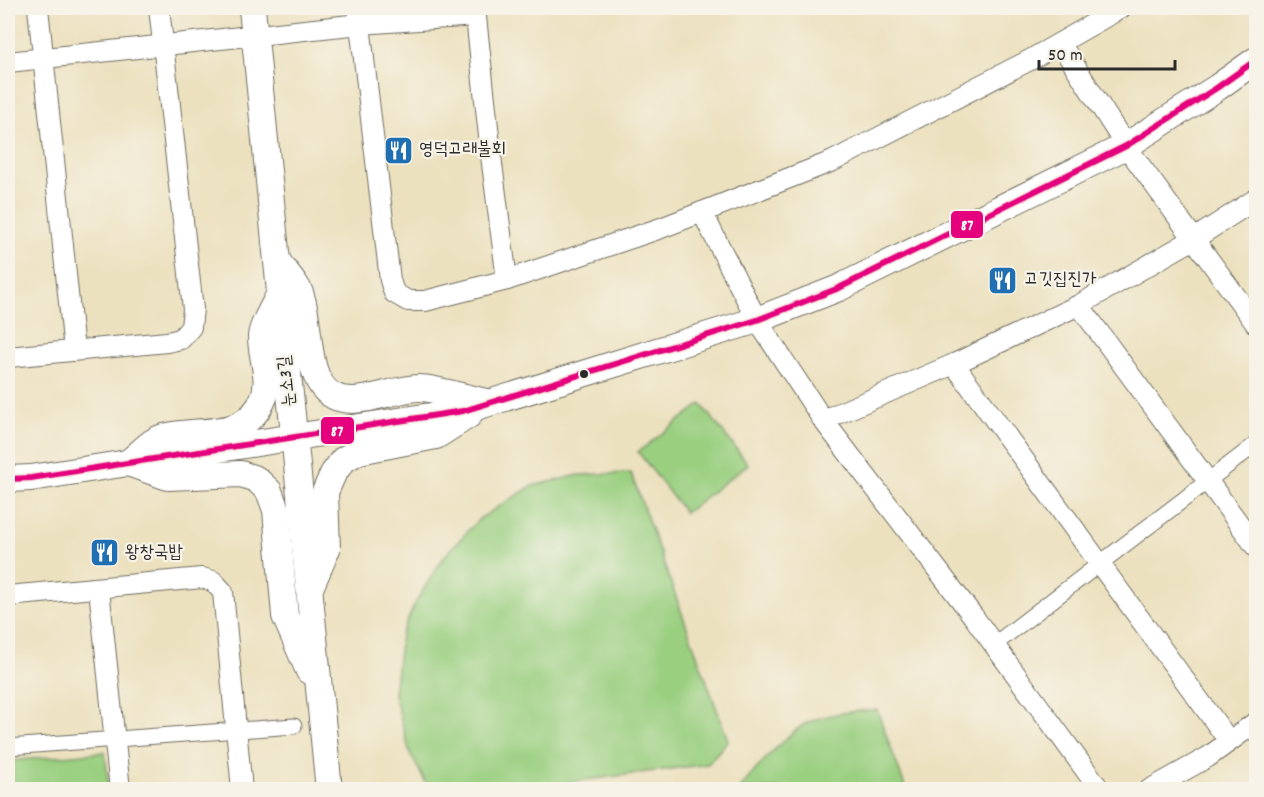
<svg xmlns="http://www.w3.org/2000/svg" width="1264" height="797" font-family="Dekko,'Poor Story',sans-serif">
	<rect width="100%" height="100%" fill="#f7f3e8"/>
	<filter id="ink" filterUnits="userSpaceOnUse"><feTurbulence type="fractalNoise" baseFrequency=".0167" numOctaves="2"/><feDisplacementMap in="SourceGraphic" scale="12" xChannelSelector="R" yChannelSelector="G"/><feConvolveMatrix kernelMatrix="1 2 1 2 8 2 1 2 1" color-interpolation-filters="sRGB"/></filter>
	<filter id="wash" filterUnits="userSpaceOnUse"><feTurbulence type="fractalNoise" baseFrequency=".008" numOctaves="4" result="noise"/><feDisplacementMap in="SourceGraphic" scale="24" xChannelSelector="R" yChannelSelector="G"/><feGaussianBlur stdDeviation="1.35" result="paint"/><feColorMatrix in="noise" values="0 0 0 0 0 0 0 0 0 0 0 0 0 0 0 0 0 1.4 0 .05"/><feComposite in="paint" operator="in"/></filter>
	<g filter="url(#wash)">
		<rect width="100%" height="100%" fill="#ece1bf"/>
		<g fill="#9acf80" stroke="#627d56" stroke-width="1.5">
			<polygon points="701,404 748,464 685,513 638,452"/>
			<polygon points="631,473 728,740 708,764 518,789 429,789 410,753 394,694 401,634 417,600 443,558 479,519 532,486 579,475"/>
			<path d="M 877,710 L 906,789 L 740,789 C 753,772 788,732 807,723 C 828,713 854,711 877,710 Z"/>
			<polygon points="105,752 109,789 11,789 9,761"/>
		</g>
	</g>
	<g filter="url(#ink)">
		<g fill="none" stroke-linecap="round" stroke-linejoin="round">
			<defs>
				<g id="pedestrian">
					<polyline points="995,644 1256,444"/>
					<polyline points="8,747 294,726"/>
				</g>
				<g id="minor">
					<polyline points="38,8 74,350"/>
					<polyline points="358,8 390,280 394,293 408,301 425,301 507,280 661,228 833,161 1028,61 1121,8"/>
					<polyline points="475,8 492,164 507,280"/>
					<polyline points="1060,43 1126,146 1256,324"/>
					<polyline points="8,62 360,24 476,16"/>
					<polyline points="702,212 757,320 823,420 973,616 1100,790"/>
					<polyline points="1079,305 1256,547"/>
					<polyline points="8,357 167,342 181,339 191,327 193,309 159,8"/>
					<polyline points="954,364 1229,741"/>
					<polyline points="823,420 954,364 1079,305 1194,239 1256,199"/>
					<polyline points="99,589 120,790"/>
					<polyline points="8,596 202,578 213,581 223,592 242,790"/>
					<polyline points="1149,790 1208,757 1256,722"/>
				</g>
				<g id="tertiary">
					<polyline points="252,8 329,790"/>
					<path d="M 278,262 C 285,272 298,285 301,296 C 309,320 307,346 314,369 C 331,424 382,389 418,388 C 432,387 470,399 486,402"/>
					<path d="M 130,461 C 140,454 152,439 164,437 C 200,427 247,442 264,397 C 271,377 261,357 261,337 C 261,327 274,306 279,295"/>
					<polyline points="131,464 168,477 241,474 256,479 269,491 276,510 285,616 309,671"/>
					<polyline points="8,479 31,478 463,411 757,320 839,288 1126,146 1218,87 1256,60"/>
					<polyline points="310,588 327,549 325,492 333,474 343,460 359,451 436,436 469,415"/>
				</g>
			</defs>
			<use href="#pedestrian" stroke="#6f6b5f" stroke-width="17"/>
			<use href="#minor" stroke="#6f6b5f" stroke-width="22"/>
			<use href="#tertiary" stroke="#6f6b5f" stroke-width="28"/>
			<use href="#pedestrian" stroke="#fff" stroke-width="15"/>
			<use href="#minor" stroke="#fff" stroke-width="20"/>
			<use href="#tertiary" stroke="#fff" stroke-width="26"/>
			<defs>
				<polyline id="bus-1" points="8,479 31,478 463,411 757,320 839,288 1126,146 1218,87 1256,60"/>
			</defs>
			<use href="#bus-1" stroke="#f7f3e8" stroke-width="10"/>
			<use href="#bus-1" stroke="#e5007d" stroke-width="6"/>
		</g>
	</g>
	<defs>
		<symbol id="restaurant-square" viewBox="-11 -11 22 22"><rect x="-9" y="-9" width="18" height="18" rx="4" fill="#1f6fb2" stroke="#f7f3e8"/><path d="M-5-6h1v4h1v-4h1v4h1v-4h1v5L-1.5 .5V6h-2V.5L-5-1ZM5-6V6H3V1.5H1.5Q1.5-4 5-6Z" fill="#fff"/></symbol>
	</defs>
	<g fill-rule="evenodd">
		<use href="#restaurant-square" x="382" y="134" width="33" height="33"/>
		<use href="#restaurant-square" x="986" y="264" width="33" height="33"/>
		<use href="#restaurant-square" x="88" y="536" width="33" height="33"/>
	</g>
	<circle fill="#2b2b2b" stroke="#f7f3e8" stroke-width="2" cx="584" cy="374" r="5"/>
	<g text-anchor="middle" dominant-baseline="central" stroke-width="4.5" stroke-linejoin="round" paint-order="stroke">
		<g font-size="18" fill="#2b2b2b" stroke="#f7f3e8" text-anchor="start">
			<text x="419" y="150">영덕고래불회</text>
			<text x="1024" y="280">고깃집진가</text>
			<text x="125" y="553">왕창국밥</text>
		</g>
		<g font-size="18" fill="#2b2b2b" stroke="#f7f3e8">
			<text transform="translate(288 381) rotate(-96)">눈소3길</text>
		</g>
	</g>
	<g stroke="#f7f3e8" stroke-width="2">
		<rect x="950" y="210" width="34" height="29" rx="6" fill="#e5007d"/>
		<rect x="320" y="416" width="35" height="29" rx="6" fill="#e5007d"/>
	</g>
	<g font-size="16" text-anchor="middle" font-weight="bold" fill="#fff">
		<text x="967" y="230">87</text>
		<text x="337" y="436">87</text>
	</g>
	<rect width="1264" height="797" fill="none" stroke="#f7f3e8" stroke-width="30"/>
	<path d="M1039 60v9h136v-9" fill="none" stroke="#2b2b2b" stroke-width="3"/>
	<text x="1048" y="60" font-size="18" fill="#2b2b2b" stroke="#f7f3e8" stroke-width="4.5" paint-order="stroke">50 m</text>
</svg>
